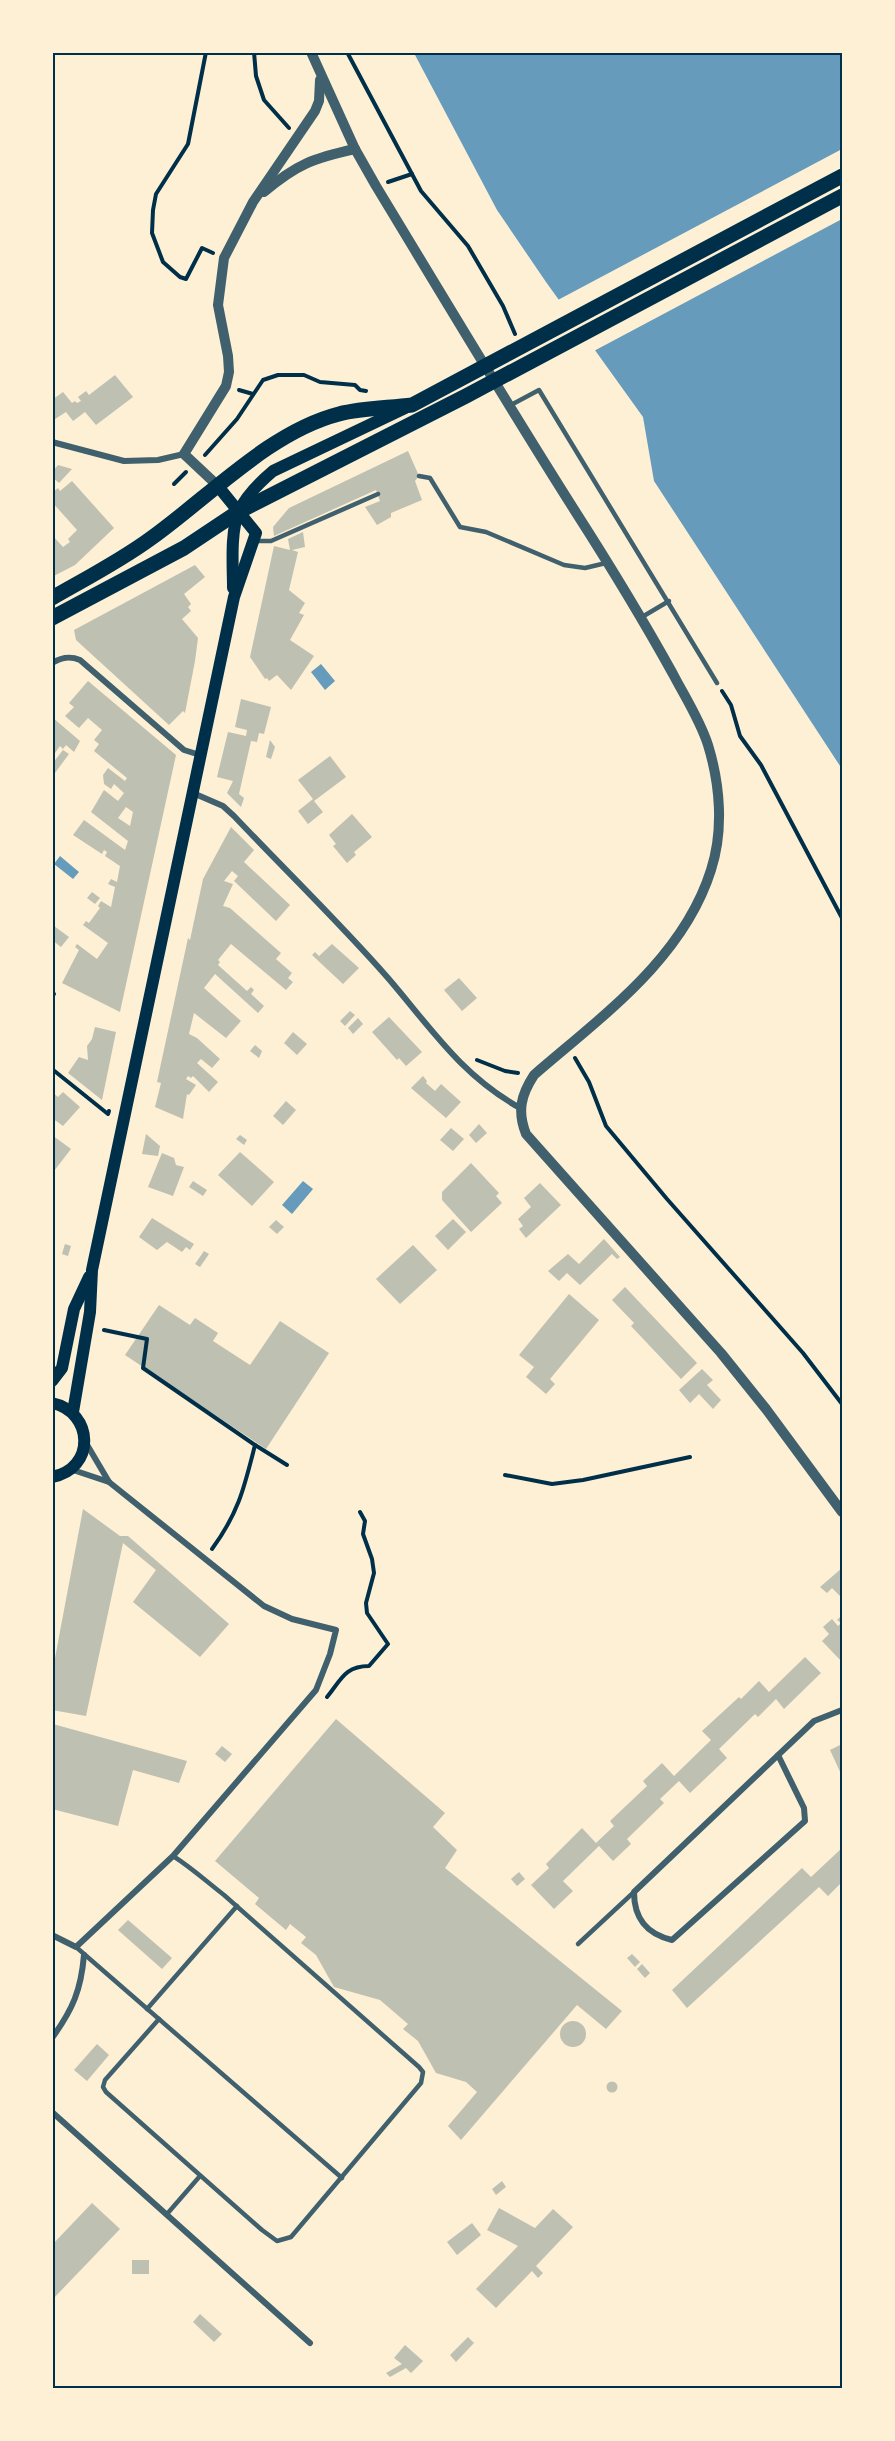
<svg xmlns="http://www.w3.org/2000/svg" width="895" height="2441" font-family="'Space Grotesk',sans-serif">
	<rect width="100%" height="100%" fill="#fdf0d5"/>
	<g fill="#669bbc">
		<polygon points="414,53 842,53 842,769 654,481 643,417 546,282 497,210"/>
		<polygon points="321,664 335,681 325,690 311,672"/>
		<polygon points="60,856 79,872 73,879 54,864"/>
		<polygon points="303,1181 313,1189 292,1214 282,1205"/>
	</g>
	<polygon fill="#fdf0d5" points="842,149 842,219 592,352 556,301"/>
	<g fill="#bec0b2" fill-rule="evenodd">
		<polygon points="115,375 133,397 96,425 85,412 73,421 66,412 52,421 52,400 63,392 72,403 75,401 77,403 81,401 78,397 86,391 89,395"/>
		<polygon points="408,451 419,476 415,481 422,500 391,513 391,517 377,525 365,507 380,501 376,490 274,536 273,527 289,508"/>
		<polygon points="58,465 72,469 59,483 52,477 52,472"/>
		<polygon points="72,481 114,528 75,565 52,577 52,535 63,547 70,542 68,539 77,530 52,502 52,493 58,488 60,491"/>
		<polygon points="303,532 305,547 292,550 298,552 289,590 305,603 299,613 304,615 290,640 314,656 291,690 277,675 269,681 267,678 265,679 250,657 274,546 290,550 288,539"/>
		<polygon points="195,565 205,577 184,594 191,604 188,607 191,611 182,619 198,638 195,661 185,713 183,711 169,725 76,640 74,630"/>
		<path d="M 88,681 L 176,755 L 120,1012 L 62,983 L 79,950 L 75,947 L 77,944 L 97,959 L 108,943 L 83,925 L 86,921 L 89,923 L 100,908 L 98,906 L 101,901 L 111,907 L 115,887 L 108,884 L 111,879 L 117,882 L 120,866 L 105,856 L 107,852 L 104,850 L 102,854 L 73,835 L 84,820 L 125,850 L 128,841 L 91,812 L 104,790 L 118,801 L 124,793 L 114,784 L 111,789 L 104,784 L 103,775 L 108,768 L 125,781 L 127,778 L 94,751 L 99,744 L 94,740 L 102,730 L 88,718 L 79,728 L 65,716 L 74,707 L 69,703 ZM 126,807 L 133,812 L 130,826 L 118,818 Z"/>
		<polygon points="241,699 271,707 264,734 259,733 257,742 251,741 239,794 244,798 241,807 227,793 233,781 217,777 228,732 246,736 247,730 235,727"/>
		<polygon points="52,717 80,741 74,752 66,745 63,749 60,746 55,753 52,751"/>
		<polygon points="270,740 275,747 271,759 266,757"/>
		<polygon points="63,750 69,754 55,773 52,771 52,764"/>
		<polygon points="330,756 346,777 314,801 323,812 308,824 298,811 313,799 298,780"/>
		<polygon points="352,814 372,837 354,852 356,855 347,863 333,846 336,844 329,835"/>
		<polygon points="231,827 254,850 244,862 290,905 276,921 234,881 238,876 232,871 224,881 233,884 223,906 230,908 281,953 276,959 292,973 288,978 293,982 286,990 231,944 218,960 220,962 218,965 247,991 251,987 254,990 251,994 264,1006 258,1013 215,974 204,988 241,1021 226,1038 194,1013 189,1034 197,1038 220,1059 212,1068 201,1059 197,1063 218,1082 209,1092 193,1076 191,1078 188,1076 186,1079 196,1085 189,1095 187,1094 183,1119 155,1107 161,1083 157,1082 188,938 190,940 203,879"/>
		<polygon points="92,892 100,898 95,904 87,898"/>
		<polygon points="54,926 69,937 61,947 52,940"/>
		<polygon points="332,944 359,968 343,984 312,955 315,952 319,956"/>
		<polygon points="459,978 477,998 462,1011 444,990"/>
		<polygon points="350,1011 355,1015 345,1026 340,1021"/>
		<polygon points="389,1017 422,1052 406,1066 399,1058 397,1060 372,1032"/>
		<polygon points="358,1018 363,1024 353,1034 348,1028"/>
		<polygon points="95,1027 116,1032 102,1100 68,1073 79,1057 88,1060 87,1046 92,1039"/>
		<polygon points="293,1032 307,1044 297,1055 284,1043"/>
		<polygon points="255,1045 262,1051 259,1058 250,1051"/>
		<polygon points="423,1076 427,1081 426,1083 435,1091 441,1084 461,1102 446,1118 411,1088"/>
		<polygon points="52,1092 58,1097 63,1092 80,1107 63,1126 52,1118"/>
		<polygon points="286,1101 296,1110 283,1125 273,1116"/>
		<polygon points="479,1124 487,1133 476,1143 469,1135"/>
		<polygon points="451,1128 464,1139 453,1151 440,1140"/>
		<polygon points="146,1134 160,1146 158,1156 142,1154"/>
		<polygon points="52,1135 71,1149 54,1171 52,1170"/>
		<polygon points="240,1135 247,1140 244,1145 236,1139"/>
		<polygon points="240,1152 274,1182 252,1206 218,1175"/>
		<polygon points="162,1153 174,1158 176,1165 184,1167 173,1196 148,1187"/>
		<polygon points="471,1163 499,1193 496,1196 502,1203 471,1232 442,1200 442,1192"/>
		<polygon points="193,1181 207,1190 203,1196 189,1187"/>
		<polygon points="540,1183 561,1205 526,1238 519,1229 523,1226 518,1219 531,1207 524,1198"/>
		<polygon points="152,1218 194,1244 190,1250 186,1247 182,1252 167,1242 157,1250 139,1237"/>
		<polygon points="453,1219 466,1232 448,1250 435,1236"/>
		<polygon points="276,1220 284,1227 277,1234 269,1227"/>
		<polygon points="604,1239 620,1257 617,1259 612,1254 580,1285 567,1273 559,1281 548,1271 568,1254 579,1264"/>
		<polygon points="65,1244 71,1246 68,1256 62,1254"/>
		<polygon points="413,1245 437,1270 400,1304 376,1279"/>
		<polygon points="204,1251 209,1254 200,1267 195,1264"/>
		<polygon points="625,1287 697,1363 681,1379 631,1326 634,1323 612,1300"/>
		<polygon points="569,1294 599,1320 550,1379 555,1384 546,1394 526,1377 534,1367 519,1355"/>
		<polygon points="159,1305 190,1325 195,1318 218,1333 213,1341 250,1365 280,1321 329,1353 266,1449 125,1355"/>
		<polygon points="702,1369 713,1380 707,1385 721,1400 713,1409 699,1394 690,1403 679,1390"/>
		<polygon points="83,1509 120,1536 128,1536 229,1624 200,1657 133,1602 156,1570 123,1543 86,1716 52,1710 52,1674"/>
		<polygon points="842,1568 842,1598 832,1588 827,1593 820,1587"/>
		<polygon points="841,1616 842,1618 842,1662 822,1641 829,1634 823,1627 832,1619 838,1626 841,1623 837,1620"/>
		<polygon points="805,1657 821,1673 784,1709 776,1699 758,1717 755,1714 719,1749 727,1758 690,1793 679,1781 660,1799 664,1803 627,1839 631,1844 613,1861 599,1846 563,1881 573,1891 554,1909 531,1885 549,1868 546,1864 582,1828 596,1843 614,1826 610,1821 647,1786 643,1781 662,1763 674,1776 711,1740 702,1731 739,1697 741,1699 759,1681 769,1692"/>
		<polygon points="336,1719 445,1813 433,1827 457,1850 445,1868 622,2011 606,2029 577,2005 461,2140 448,2126 477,2092 466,2082 436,2073 418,2041 403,2029 408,2024 380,2000 334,1987 316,1955 301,1943 306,1937 290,1924 286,1930 255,1904 259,1898 215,1861"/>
		<polygon points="53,1724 187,1761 179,1783 133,1770 118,1826 52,1809"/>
		<polygon points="842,1744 842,1776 830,1750"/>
		<polygon points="222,1746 232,1754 225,1762 215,1754"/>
		<polygon points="842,1848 842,1882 828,1896 819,1887 687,2008 672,1990 802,1868 811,1877"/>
		<polygon points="519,1872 525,1879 517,1886 511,1879"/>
		<polygon points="128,1920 172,1958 162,1969 118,1930"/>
		<polygon points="632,1954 640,1962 635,1967 627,1958"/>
		<polygon points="642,1964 650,1973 645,1978 637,1969"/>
		<circle cx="573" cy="2034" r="13"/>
		<polygon points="97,2044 109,2055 87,2081 74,2070"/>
		<circle cx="612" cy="2087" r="5.5"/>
		<polygon points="502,2181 506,2187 496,2195 492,2189"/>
		<polygon points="92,2203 120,2229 52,2300 52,2245"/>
		<polygon points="499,2208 535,2228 553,2209 573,2227 536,2266 543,2273 538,2278 532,2271 496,2308 476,2289 518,2246 487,2230"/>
		<polygon points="472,2223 481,2235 457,2255 447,2242"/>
		<rect x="132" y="2260" width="17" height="14"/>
		<polygon points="200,2314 222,2334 214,2342 193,2322"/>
		<polygon points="468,2337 474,2343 456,2362 450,2355"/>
		<polygon points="405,2345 423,2361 411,2373 406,2368 390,2377 386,2373 402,2364 394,2358"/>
	</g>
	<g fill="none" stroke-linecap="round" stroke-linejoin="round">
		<g stroke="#003049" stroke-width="4">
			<polyline points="206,52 188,144 156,194 153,210 152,233 163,262 180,277 186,279 202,248 213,253"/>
			<polyline points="254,52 256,76 264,100 289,128"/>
			<polyline points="347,52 421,191 468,246 503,306 515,334"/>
			<polyline points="388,182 412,174"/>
			<polyline points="239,390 253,394"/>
			<polyline points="205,455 237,419 263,380 278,375 304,375 320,382 355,385 360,390 366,391"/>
			<polyline points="174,484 186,472"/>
			<polyline points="722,691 731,705 740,736 761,765 842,918"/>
			<polyline points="52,994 54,994"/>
			<polyline points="575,1058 589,1082 606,1126 667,1199 803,1353 842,1404"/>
			<polyline points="477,1060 505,1071 518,1073"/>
			<polyline points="52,1069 108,1114 109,1111"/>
			<path d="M 104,1330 L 147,1339 L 143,1368 L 255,1445 C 244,1488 239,1512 212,1549"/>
			<polyline points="255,1445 287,1465"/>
			<polyline points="505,1475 552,1484 583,1480 690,1457"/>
			<path d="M 327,1697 C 341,1680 345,1666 369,1666 L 388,1644 L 367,1613 L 366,1603 L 374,1573 L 372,1559 L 363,1534 L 365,1521 L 360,1512"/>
		</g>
		<g stroke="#3f606c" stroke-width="4.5">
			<polyline points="509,406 539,390 717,683"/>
			<polyline points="419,476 430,478 460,527 486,532 564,565 585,568 606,563"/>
			<polyline points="254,541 271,541 378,494"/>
			<polyline points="642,617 669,601"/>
			<polyline points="578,1944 634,1892"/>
			<polyline points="76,1947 342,2178"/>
			<polyline points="147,2009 237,1906"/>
			<path d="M 159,2019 L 105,2080 L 103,2087 L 106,2092 L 262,2230 L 277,2241 L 291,2237 L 421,2083 L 423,2072 L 419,2067 L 224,1895 C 207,1882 192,1868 173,1856"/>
			<polyline points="167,2214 200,2176"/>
		</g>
		<g stroke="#3f606c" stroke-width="6">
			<polyline points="52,442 124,461 158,460 184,454"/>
			<path d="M 52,663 C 62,657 70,656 80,660 L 184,750 L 200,755"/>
			<path d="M 193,793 L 223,806 L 234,816 C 285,870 339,922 388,978 C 431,1028 461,1075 520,1108"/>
			<polyline points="70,1469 109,1482"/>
			<path d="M 778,1755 L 804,1808 L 805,1821 L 672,1940 C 647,1934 634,1919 634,1892 L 814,1721 L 842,1710"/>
			<polyline points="52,1935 76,1947 173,1856 316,1690 330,1654 336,1630 292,1619 264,1606 109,1482 86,1443"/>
			<path d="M 52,2038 C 73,2009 81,1990 84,1955"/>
			<polyline points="52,2112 310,2343"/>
		</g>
		<g stroke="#3f606c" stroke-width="10">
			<path d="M 311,52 L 355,149 L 376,186 C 442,295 507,404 575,511 C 609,564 642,618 673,674 C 685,697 700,720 708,745 C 720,784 724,830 711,870 C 683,959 602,1016 534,1075 C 521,1095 517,1111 526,1134 L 721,1353 L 766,1409 L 842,1512"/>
			<path d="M 264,192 C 297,164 314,158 355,149"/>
			<polyline points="217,485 184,454 226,386 229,372 228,356 218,305 224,258 253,202 315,111 319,101 320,80"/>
		</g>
		<g stroke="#003049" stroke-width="12">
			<path d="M 233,588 C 233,566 230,532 239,511 C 246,496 260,482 273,471 L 405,408"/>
			<polyline points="52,1381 62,1368 74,1309 89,1277"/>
			<path d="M 52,1403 C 94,1412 96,1469 52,1477"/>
			<polyline points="73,1412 90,1312 92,1270 234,597 256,533 217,485"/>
		</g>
		<g stroke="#003049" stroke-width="15">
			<path d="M 52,598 C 85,579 120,561 150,539 C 208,498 269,432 339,414 C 362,408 388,408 412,405 L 842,176"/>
			<polyline points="52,618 184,548 238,512 466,396 842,196"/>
		</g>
	</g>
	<rect width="895" height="2441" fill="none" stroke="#fdf0d5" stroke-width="108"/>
	<rect x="54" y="54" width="787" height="2333" fill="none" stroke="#003049" stroke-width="2"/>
</svg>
